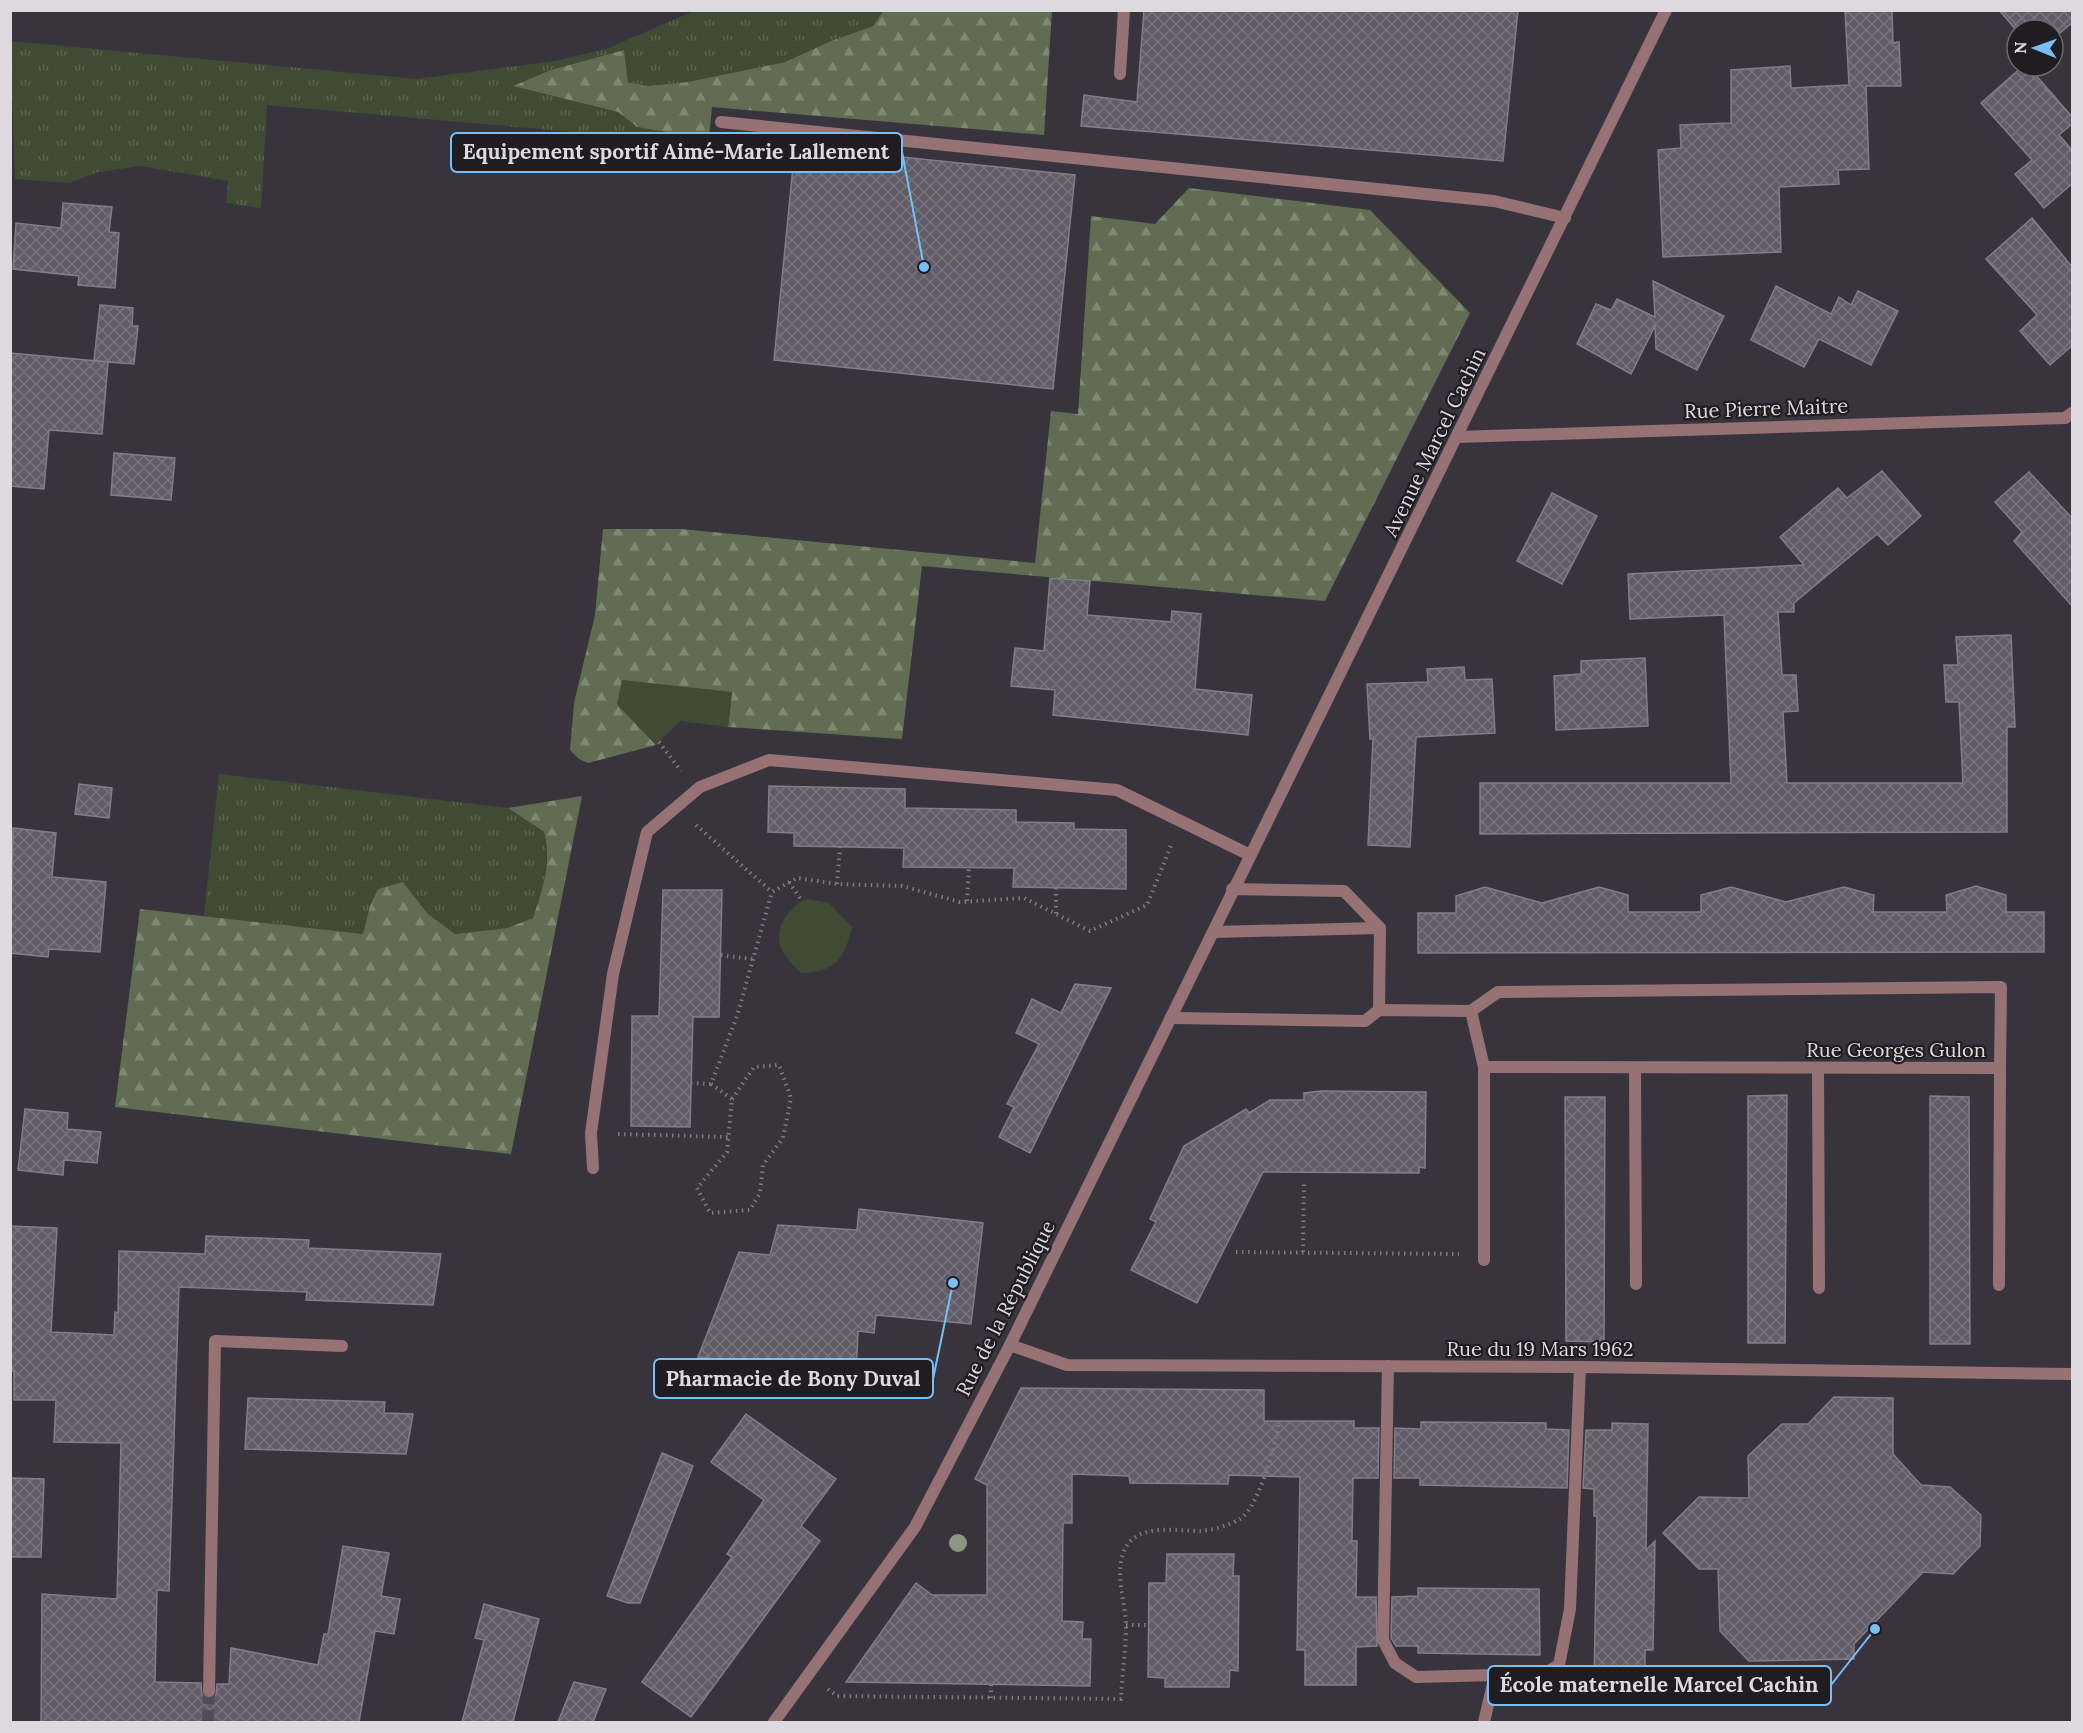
<svg xmlns="http://www.w3.org/2000/svg" width="2083" height="1733" font-family="Lora,serif">
	<defs>
		<pattern id="grass-tufts" width="24" height="20" patternUnits="userSpaceOnUse" patternTransform="scale(1.5)"><rect width="24" height="20" fill="#3f4b33"/><path d="M3 7l-1-3M5 7V3M7 7l1-3M15 17l-1-3M17 17v-4M19 17l1-3" fill="none" stroke="#5a6450"/></pattern>
		<pattern id="forest-firs" width="22" height="20" patternUnits="userSpaceOnUse" patternTransform="scale(1.5)"><rect width="22" height="20" fill="#606d52"/><path d="M5 1l3.5 6h-7zM16 11l3.5 6h-7z" fill="#7e8873"/></pattern>
		<pattern id="building-cross-hatch" width="8" height="8" patternUnits="userSpaceOnUse" patternTransform="scale(1.5)"><rect width="8" height="8" fill="#615d68"/><path d="M0 0l8 8M0 8l8-8" fill="none" stroke="#77747d"/></pattern>
	</defs>
	<rect width="100%" height="100%" fill="#38343e"/>
	<g fill="url(#grass-tufts)">
		<polygon points="694,11 884,11 873,26 831,41 785,62 688,82 648,86 628,82 624,50 551,70 514,86 618,112 637,127 709,139 665,140 267,105 261,208 226,203 228,181 140,166 99,172 69,183 15,179 10,41 417,79 555,61 606,49"/>
		<path d="M 219,774 L 508,808 L 544,832 C 551,863 543,888 533,918 L 507,928 L 455,934 L 428,914 L 403,882 L 370,906 L 363,934 L 204,916 Z"/>
	</g>
	<g fill="url(#forest-firs)">
		<polygon points="884,10 1052,11 1044,135 712,107 709,139 637,127 618,112 513,86 551,70 624,50 628,82 648,86 688,82 785,62 831,41 873,26"/>
		<polygon points="1189,188 1370,210 1470,313 1325,601 922,566 902,739 728,727 732,692 617,704 656,745 588,763 579,759 570,750 574,703 595,615 603,529 681,529 1035,563 1051,411 1078,414 1091,216 1155,224"/>
		<path d="M 582,796 L 511,1154 L 115,1107 L 140,909 L 363,934 L 370,906 L 378,889 L 403,882 L 428,914 L 455,934 L 507,928 L 533,918 C 543,888 552,862 544,832 L 508,808 Z"/>
	</g>
	<g fill="#3f4b33">
		<polygon points="622,680 732,692 728,727 680,721 656,745 617,704"/>
		<path d="M 807,899 L 829,903 L 852,927 C 844,960 835,972 801,973 C 795,967 789,961 784,954 C 770,933 787,907 807,899 Z"/>
	</g>
	<g fill="url(#building-cross-hatch)" stroke="#817d89" stroke-width="1.5">
		<polygon points="1144,10 1518,10 1503,161 1081,126 1084,95 1137,102"/>
		<polygon points="1845,10 1892,10 1893,43 1899,42 1901,86 1866,86 1869,169 1838,170 1839,184 1779,187 1781,252 1663,257 1658,150 1681,148 1680,125 1731,123 1731,70 1790,66 1791,88 1849,85"/>
		<polygon points="1999,10 2073,10 2073,22 2053,39 2053,30 2017,31"/>
		<polygon points="2023,66 2028,66 2073,118 2073,123 2059,135 2073,151 2073,183 2044,208 2015,174 2032,160 1981,103"/>
		<polygon points="795,146 1075,175 1053,389 774,360"/>
		<polygon points="63,203 112,207 109,232 119,233 115,288 78,285 79,276 13,269 16,223 61,228"/>
		<polygon points="2032,218 2073,268 2073,345 2050,365 2020,331 2037,315 1986,259"/>
		<polygon points="1653,281 1724,316 1697,370 1656,349 1655,326 1631,374 1577,344 1596,304 1611,310 1617,299 1655,317"/>
		<polygon points="1776,286 1831,314 1839,297 1851,305 1858,291 1898,311 1871,365 1819,339 1804,367 1751,340"/>
		<polygon points="100,305 133,308 132,326 138,326 134,364 94,361"/>
		<polygon points="10,353 108,362 102,434 49,430 44,489 10,486"/>
		<polygon points="114,453 175,458 171,500 111,495"/>
		<polygon points="1882,471 1921,516 1888,545 1877,534 1794,603 1794,612 1778,612 1782,675 1796,675 1798,711 1783,712 1787,783 1963,783 1959,702 1946,702 1944,665 1958,665 1956,637 2011,635 2015,727 2007,727 2007,832 1480,834 1480,783 1731,783 1724,615 1630,619 1628,574 1804,565 1780,537 1838,488 1847,498"/>
		<polygon points="2029,472 2073,519 2073,607 2014,541 2022,532 1995,502"/>
		<polygon points="1552,493 1597,516 1562,584 1517,561"/>
		<polygon points="1050,578 1090,581 1087,615 1171,622 1172,611 1201,614 1195,689 1252,695 1248,735 1053,715 1055,690 1011,686 1015,648 1044,651"/>
		<polygon points="1645,658 1648,726 1556,730 1554,676 1581,674 1581,661"/>
		<polygon points="1464,667 1465,680 1492,679 1495,733 1416,737 1410,847 1368,845 1373,739 1370,739 1367,684 1428,682 1427,669"/>
		<polygon points="79,784 112,788 109,818 75,814"/>
		<polygon points="769,786 905,789 905,808 1016,810 1016,822 1074,823 1074,829 1126,830 1126,889 1013,887 1014,868 903,867 904,848 794,846 794,833 768,832"/>
		<polygon points="13,828 56,833 52,877 106,882 100,952 49,949 48,957 10,953"/>
		<polygon points="1976,886 2006,895 2006,912 2044,912 2044,952 1418,953 1418,913 1456,913 1456,896 1485,887 1542,903 1599,887 1628,895 1628,912 1701,912 1701,895 1731,887 1786,902 1844,887 1874,895 1873,912 1947,912 1946,895"/>
		<polygon points="663,890 722,890 719,1017 693,1017 690,1127 631,1126 632,1016 659,1016"/>
		<polygon points="1075,984 1111,988 1030,1153 999,1137 1014,1107 1007,1104 1039,1044 1016,1033 1032,999 1061,1013"/>
		<polygon points="1321,1091 1426,1092 1425,1168 1419,1167 1419,1173 1263,1172 1197,1303 1131,1270 1156,1222 1150,1219 1184,1146 1246,1109 1249,1113 1270,1100 1304,1100 1304,1093"/>
		<polygon points="1787,1095 1785,1343 1748,1343 1748,1096"/>
		<polygon points="1930,1096 1969,1097 1970,1344 1930,1344"/>
		<polygon points="1565,1097 1605,1097 1604,1342 1566,1341"/>
		<polygon points="25,1109 68,1113 67,1129 101,1132 97,1163 64,1160 63,1175 18,1170"/>
		<polygon points="859,1209 983,1223 971,1324 876,1315 874,1333 858,1331 856,1375 698,1357 739,1252 770,1255 778,1225 857,1230"/>
		<polygon points="10,1226 57,1228 51,1332 114,1335 115,1312 118,1313 119,1251 205,1254 206,1236 309,1240 308,1248 441,1254 433,1305 306,1300 307,1292 179,1287 169,1591 157,1590 155,1682 201,1683 202,1695 212,1698 216,1695 217,1684 229,1684 231,1648 318,1665 324,1634 328,1634 343,1546 389,1553 381,1596 400,1599 394,1634 375,1631 359,1722 41,1722 42,1594 117,1599 121,1443 54,1442 56,1400 14,1400 14,1371 10,1371"/>
		<polygon points="1021,1388 1264,1390 1264,1421 1354,1421 1354,1428 1379,1428 1378,1478 1353,1478 1352,1541 1357,1541 1356,1597 1376,1597 1377,1646 1356,1647 1356,1685 1305,1685 1305,1650 1297,1650 1300,1477 1229,1475 1228,1484 1130,1483 1129,1476 1072,1474 1072,1523 1063,1523 1062,1621 1083,1622 1082,1639 1091,1639 1090,1686 846,1682 916,1583 932,1595 987,1595 987,1485 975,1479"/>
		<polygon points="1834,1397 1893,1398 1893,1454 1921,1485 1950,1487 1981,1515 1980,1546 1953,1574 1923,1572 1854,1644 1854,1659 1749,1661 1720,1631 1718,1569 1699,1569 1663,1533 1699,1497 1749,1498 1748,1456 1782,1424 1808,1424"/>
		<polygon points="248,1398 385,1402 384,1413 413,1414 406,1454 245,1449"/>
		<polygon points="746,1414 836,1479 801,1526 820,1541 691,1717 642,1682 732,1557 727,1554 764,1500 711,1462"/>
		<polygon points="1421,1422 1546,1423 1546,1429 1569,1430 1567,1488 1420,1485 1420,1478 1394,1478 1395,1428 1421,1429"/>
		<polygon points="1612,1423 1648,1424 1646,1550 1655,1541 1653,1650 1645,1650 1645,1685 1594,1684 1597,1516 1594,1516 1594,1489 1583,1488 1586,1430 1612,1430"/>
		<polygon points="662,1453 693,1466 640,1603 628,1603 607,1596"/>
		<polygon points="10,1478 44,1479 41,1557 10,1557"/>
		<polygon points="1167,1554 1234,1554 1233,1576 1239,1576 1238,1671 1230,1670 1229,1687 1165,1687 1165,1678 1148,1677 1149,1583 1166,1583"/>
		<polygon points="1418,1588 1539,1589 1540,1655 1418,1653 1418,1646 1396,1646 1391,1638 1392,1597 1418,1596"/>
		<polygon points="484,1604 539,1619 513,1722 462,1722 484,1640 475,1638"/>
		<polygon points="574,1682 606,1689 593,1722 558,1722"/>
	</g>
	<g fill="none" stroke-linecap="round" stroke-linejoin="round">
		<polyline stroke="#514d56" stroke-width="12" stroke-dasharray="12 6" stroke-linecap="butt" points="208,1722 209,1691"/>
		<g stroke="#7e7b83" stroke-width="4" stroke-dasharray="1.5 4.5" stroke-linecap="butt">
			<polyline points="659,742 681,771"/>
			<polyline points="696,825 772,892"/>
			<polyline points="789,882 802,901"/>
			<polyline points="837,884 840,847"/>
			<polyline points="1056,888 1056,914"/>
			<polyline points="967,901 969,868"/>
			<polyline points="721,955 753,959"/>
			<polyline points="691,1083 711,1084"/>
			<polyline points="732,1099 754,1067 779,1065 791,1098 783,1138 763,1165 760,1193 750,1210 710,1213 697,1188 727,1152 732,1099 711,1084 737,1016 772,892 797,878 837,884 902,886 960,902 1024,898 1090,931 1147,905 1172,843"/>
			<polyline points="618,1134 728,1137"/>
			<polyline points="1236,1252 1459,1254"/>
			<polyline points="1303,1252 1304,1181"/>
			<polyline points="1126,1625 1149,1625"/>
			<path d="M 828,1689 L 837,1696 L 1121,1699 C 1122,1675 1126,1650 1126,1626 C 1126,1604 1116,1580 1122,1557 C 1131,1521 1174,1531 1201,1531 C 1214,1530 1230,1525 1240,1519 C 1259,1507 1276,1443 1279,1422"/>
			<polyline points="991,1698 991,1684"/>
		</g>
		<g stroke="#977274" stroke-width="12">
			<polyline points="1120,74 1124,10"/>
			<polyline points="721,122 1494,201 1565,218"/>
			<polyline points="1213,932 1380,928"/>
			<polyline points="593,1168 591,1133 613,974 647,832 700,787 769,760 1117,790 1250,855"/>
		</g>
		<g stroke="#977274" stroke-width="12">
			<polyline points="1458,437 2065,418 2072,413"/>
			<polyline points="1232,889 1344,891 1380,928 1379,1010"/>
			<polyline points="1171,1018 1365,1021 1379,1010 1471,1011 1498,992 2001,987 2000,1068 1484,1067 1471,1011"/>
			<polyline points="1484,1067 1484,1260"/>
			<polyline points="1635,1069 1636,1284"/>
			<polyline points="1818,1069 1819,1288"/>
			<polyline points="1999,1285 2000,1068"/>
			<polyline points="1010,1345 1067,1365 1580,1367 2072,1374"/>
			<polyline points="1388,1366 1383,1640 1395,1663 1416,1677 1495,1675 1484,1722"/>
			<polyline points="1495,1675 1542,1675 1559,1665 1570,1609 1580,1367"/>
			<polyline points="209,1691 215,1341 342,1346"/>
		</g>
		<polyline stroke="#977274" stroke-width="12" points="774,1722 915,1527 1010,1345 1666,10"/>
	</g>
	<circle fill="#8b987f" cx="958" cy="1543" r="9"/>
	<g text-anchor="middle" dominant-baseline="central" stroke-width="4.5" stroke-linejoin="round" paint-order="stroke">
		<g font-size="20" fill="#dcd9df" stroke="#1f1d21">
			<text transform="translate(1766 408) rotate(-2)">Rue Pierre Maitre</text>
			<text transform="translate(1434 442) rotate(-64)">Avenue Marcel Cachin</text>
			<text x="1896" y="1049">Rue Georges Gulon</text>
			<text transform="translate(1005 1308) rotate(-63)">Rue de la République</text>
			<text x="1540" y="1348">Rue du 19 Mars 1962</text>
		</g>
	</g>
	<path fill="none" stroke="#77bff7" stroke-width="2" d="M924 267L902 152M953 1283L933 1379M1875 1629L1831 1685"/>
	<g fill="#77bff7" stroke="#1f1d21" stroke-width="2">
		<circle cx="924" cy="267" r="6"/>
		<circle cx="953" cy="1283" r="6"/>
		<circle cx="1875" cy="1629" r="6"/>
	</g>
	<g fill="#1f1d21" stroke="#77bff7" stroke-width="2">
		<rect x="451" y="133" width="451" height="39" rx="6"/>
		<rect x="654" y="1359" width="279" height="39" rx="6"/>
		<rect x="1488" y="1666" width="343" height="39" rx="6"/>
	</g>
	<g font-size="21" text-anchor="middle" font-weight="bold" fill="#dcd9df">
		<text x="676" y="159">Equipement sportif Aimé-Marie Lallement</text>
		<text x="793" y="1386">Pharmacie de Bony Duval</text>
		<text x="1659" y="1692">École maternelle Marcel Cachin</text>
	</g>
	<rect width="2083" height="1733" fill="none" stroke="#dcd9df" stroke-width="24"/>
	<g transform="translate(2035 48) rotate(271)"><circle r="28" fill="#1f1d21" stroke="#6b686d" stroke-width="1.5"/>
	<path d="M0-4.5L10 22L0 15L-10 22Z" fill="#77bff7"/>
	<text y="-9" font-size="16" font-weight="bold" text-anchor="middle" fill="#dcd9df">N</text>
	</g>
</svg>
